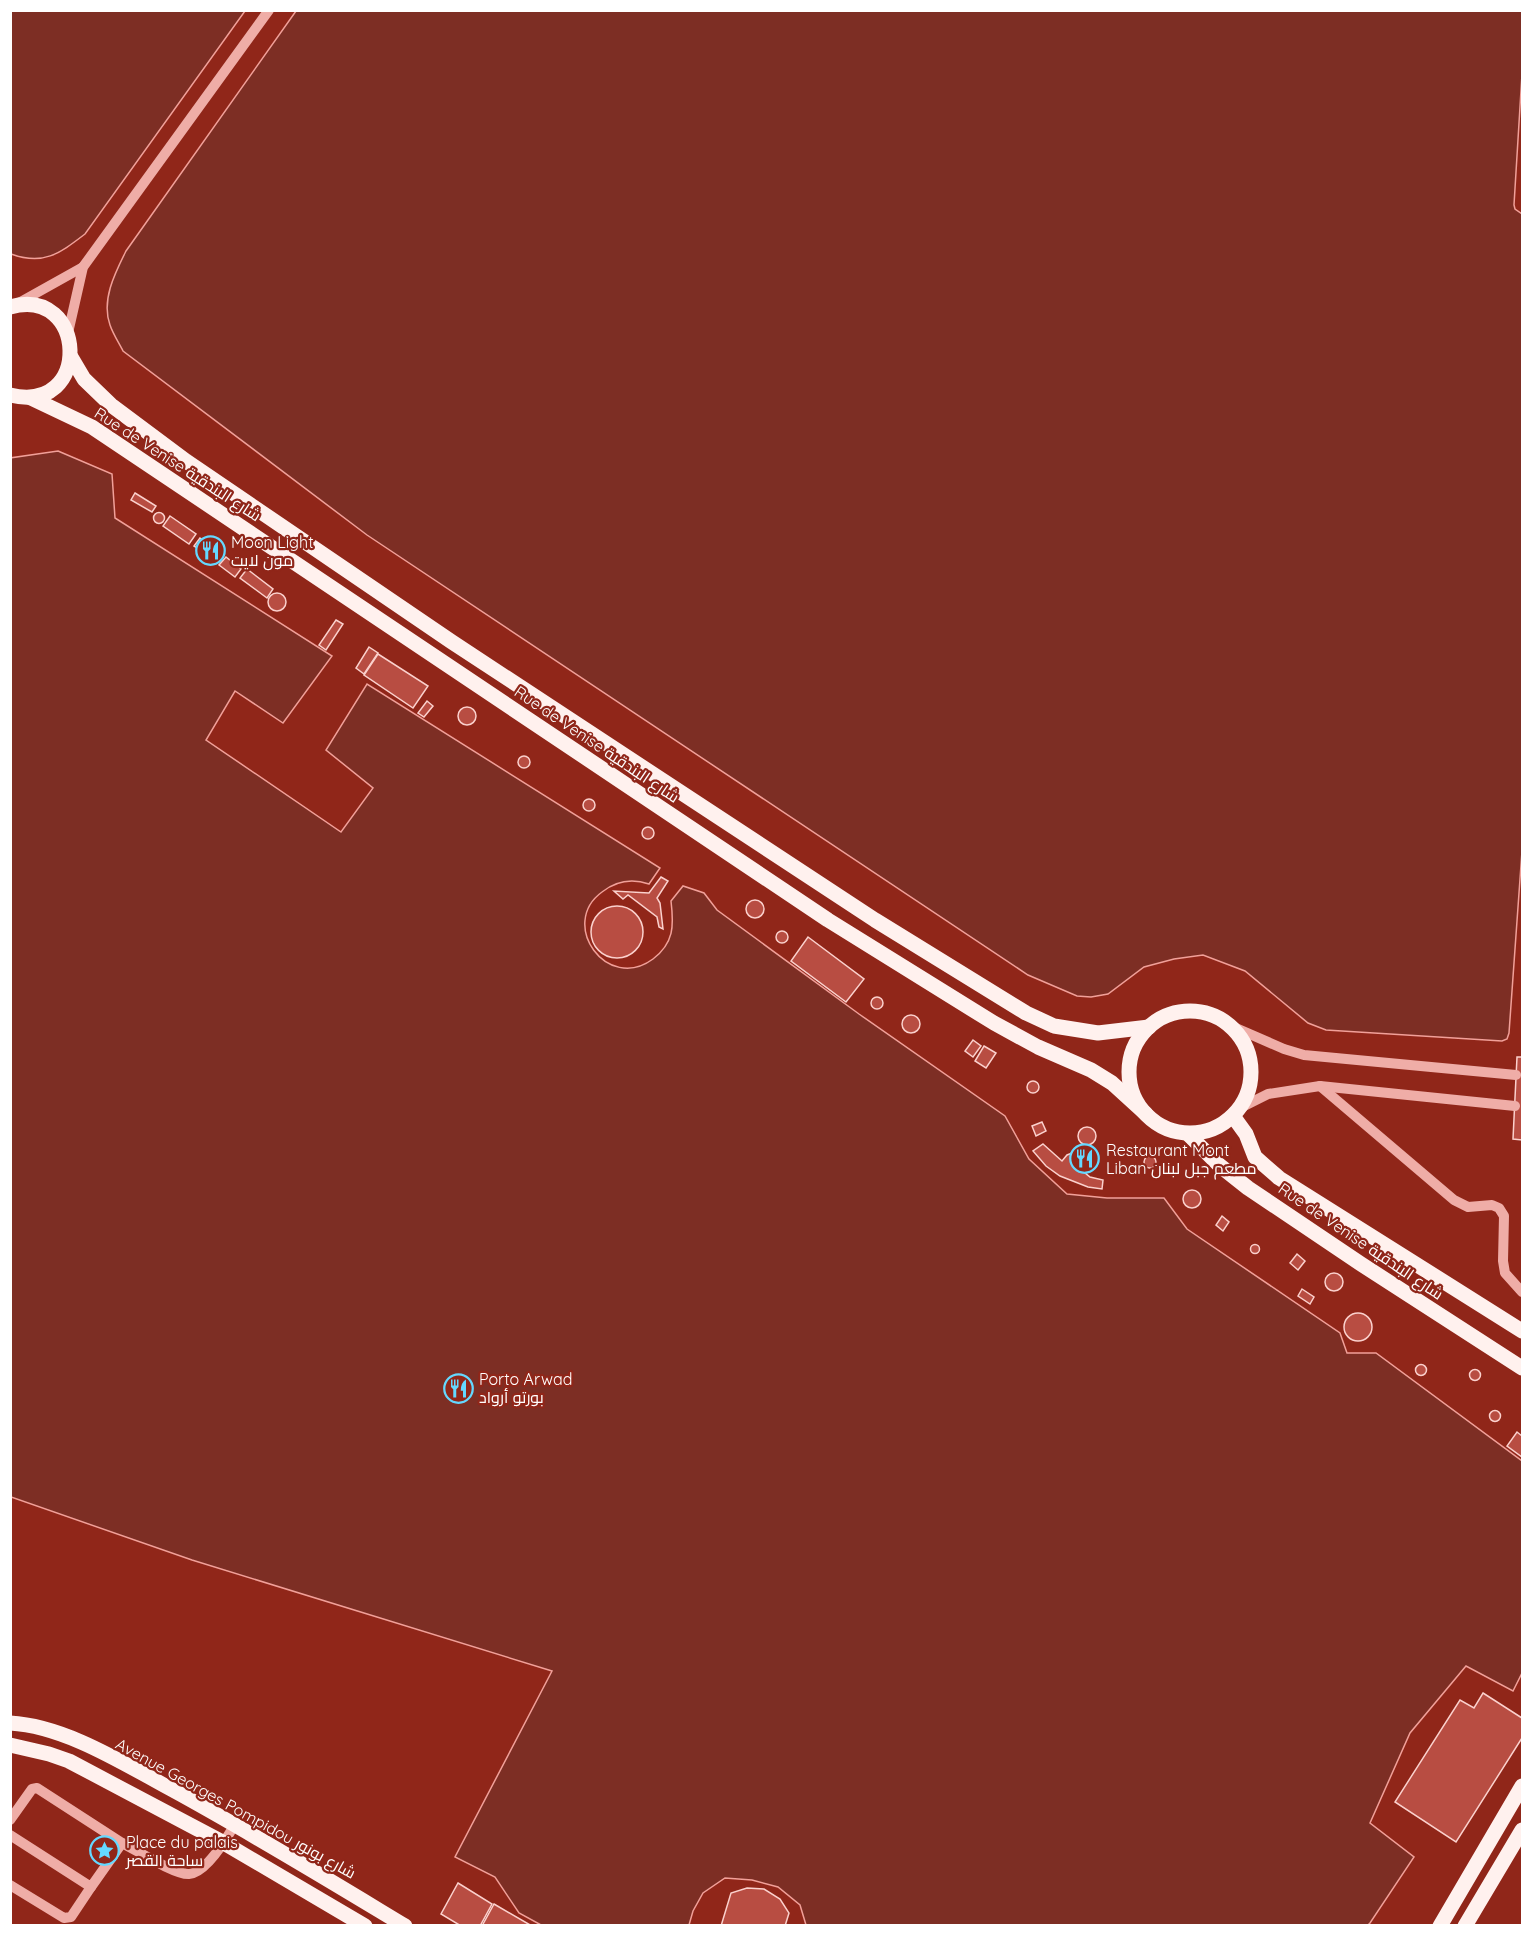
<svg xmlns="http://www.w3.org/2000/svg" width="1533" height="1936" font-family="Quicksand,Cairo,sans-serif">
	<rect width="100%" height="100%" fill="#902619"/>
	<g fill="#7d2e24" stroke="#f1a099" stroke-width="1.5">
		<path d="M 11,10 L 245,11 L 85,234 C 60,253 44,266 11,254 Z"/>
		<path d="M 296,11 L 1522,11 L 1522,74 L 1514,205 L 1515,209 L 1522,214 L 1522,851 L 1509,1033 L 1507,1039 L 1502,1041 L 1326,1030 L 1308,1023 L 1245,971 L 1203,955 L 1174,959 L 1144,967 L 1108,994 L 1091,997 L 1077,996 L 1028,975 L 367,535 L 123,351 C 119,343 113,334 110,325 C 101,300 115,273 126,251 Z"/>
		<path d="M 58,451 L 112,474 L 115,518 L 332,656 L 283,723 L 235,691 L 206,740 L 341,832 L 373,788 L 326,750 L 367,684 L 660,868 L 649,884 C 631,878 616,881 602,892 C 558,924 607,993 653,959 C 674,943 674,926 671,901 L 683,886 L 704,893 L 717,910 L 859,1014 L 1005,1116 L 1029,1159 L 1067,1194 L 1107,1198 L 1164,1198 L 1187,1229 L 1340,1333 L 1347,1353 L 1376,1353 L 1522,1461 L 1522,1673 L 1513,1691 L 1466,1666 L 1410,1733 L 1370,1823 L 1414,1857 L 1370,1923 L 1367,1926 L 806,1925 L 800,1905 L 778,1887 L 752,1880 L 725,1878 L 703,1893 L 693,1911 L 689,1925 L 541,1925 L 519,1913 L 495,1877 L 455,1857 L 552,1671 L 192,1560 L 11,1497 L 10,458 Z"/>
	</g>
	<g fill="#b84d42" stroke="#fbd1cd" stroke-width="1.5">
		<polygon points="135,493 156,506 152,512 131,500"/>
		<circle cx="159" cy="518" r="5.5"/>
		<polygon points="170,516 196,534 189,544 163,526"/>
		<polygon points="200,538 224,554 219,562 194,546"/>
		<polygon points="226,557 241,569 235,577 219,565"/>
		<polygon points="247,569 273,589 267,598 240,578"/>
		<circle cx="277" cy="602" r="9"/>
		<polygon points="336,620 343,624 326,650 319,645"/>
		<polygon points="369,647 378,653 364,674 356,668"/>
		<polygon points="378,654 428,686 413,708 364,675"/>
		<polygon points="427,701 433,706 424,717 418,713"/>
		<circle cx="467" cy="716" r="9"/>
		<circle cx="524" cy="762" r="6"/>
		<circle cx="589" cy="805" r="6"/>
		<circle cx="648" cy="833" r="6"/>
		<polygon points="661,877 668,881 657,898 660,903 663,929 659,927 657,917 628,895 623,899 614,891 649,893"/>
		<circle cx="755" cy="909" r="9"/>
		<circle cx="617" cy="932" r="26"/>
		<circle cx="782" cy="937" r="6"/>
		<polygon points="808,937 864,979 846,1002 791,961"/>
		<circle cx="877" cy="1003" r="6"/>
		<circle cx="911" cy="1024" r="9"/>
		<polygon points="973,1040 981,1046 973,1057 965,1051"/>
		<polygon points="984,1046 996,1053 986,1068 975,1061"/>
		<polygon points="1517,1057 1522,1057 1522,1140 1513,1139"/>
		<circle cx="1033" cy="1087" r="6"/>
		<polygon points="1042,1122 1046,1131 1036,1136 1032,1126"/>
		<circle cx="1087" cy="1136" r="9"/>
		<polygon points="1043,1144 1062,1161 1067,1155 1072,1153 1081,1157 1084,1172 1090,1177 1103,1180 1102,1189 1088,1187 1060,1176 1046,1166 1033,1151"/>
		<circle cx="1150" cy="1162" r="6"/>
		<circle cx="1192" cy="1199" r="9"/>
		<polygon points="1222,1216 1229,1222 1223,1231 1216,1225"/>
		<circle cx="1255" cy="1249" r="4.5"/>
		<polygon points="1297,1254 1305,1261 1298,1270 1290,1263"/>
		<circle cx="1334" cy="1282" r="9"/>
		<polygon points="1302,1289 1314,1297 1310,1304 1298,1296"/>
		<circle cx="1358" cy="1327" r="14"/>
		<circle cx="1421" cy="1370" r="5.5"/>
		<circle cx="1475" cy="1375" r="5.5"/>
		<circle cx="1495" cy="1416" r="5.5"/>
		<polygon points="1517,1432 1522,1436 1522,1457 1507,1446"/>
		<polygon points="1483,1693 1522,1718 1522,1738 1456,1842 1395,1802 1460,1700 1474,1708"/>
		<polygon points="458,1883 492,1904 480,1926 461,1926 441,1914"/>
		<polygon points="747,1888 764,1889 780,1899 789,1913 785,1926 721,1926 731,1893"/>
		<polygon points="494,1904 532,1926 482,1926"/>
	</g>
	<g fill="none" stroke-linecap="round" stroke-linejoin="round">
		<g stroke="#efada7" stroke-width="10">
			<polyline points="15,305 83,267"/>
			<polyline points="68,333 83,267 269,10"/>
			<polyline points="1229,1025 1284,1049 1304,1055 1516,1075"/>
			<polyline points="1320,1086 1454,1200 1468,1207 1492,1205 1499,1208 1504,1216 1503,1261 1505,1273 1522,1292"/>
			<polyline points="1240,1108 1268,1094 1320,1086 1515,1106"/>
			<polyline points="10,1820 32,1789 37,1788 122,1843 91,1887 10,1835"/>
			<path d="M 122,1843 C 136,1850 175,1875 189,1874 C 206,1873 227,1838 235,1824"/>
			<polyline points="10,1885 64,1918 71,1917 91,1887"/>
		</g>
		<g stroke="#fff1ee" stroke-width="15">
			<path d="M 10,307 C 87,285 93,415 10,395"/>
			<polyline points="71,357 84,379 111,405 186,461 452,642 875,920 1026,1013 1054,1026 1098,1033 1149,1027"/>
			<polyline points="31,398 92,427 828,920 994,1023 1038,1047 1091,1070 1112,1083 1146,1114"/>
			<circle cx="1190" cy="1072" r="61"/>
			<polyline points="1233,1116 1246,1134 1255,1157 1279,1178 1522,1331"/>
			<polyline points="1188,1134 1219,1165 1248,1188 1361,1264 1522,1368"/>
			<path d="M 10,1723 C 65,1726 123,1763 171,1789 C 250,1832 327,1879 405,1926"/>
			<polyline points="10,1745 49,1754 69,1761 224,1843 365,1926"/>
			<polyline points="1440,1926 1522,1786"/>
			<polyline points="1465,1926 1522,1830"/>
		</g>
	</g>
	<defs>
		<symbol id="restaurant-ring" viewBox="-11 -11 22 22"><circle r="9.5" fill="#902619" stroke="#64d8ff" stroke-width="1.5"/><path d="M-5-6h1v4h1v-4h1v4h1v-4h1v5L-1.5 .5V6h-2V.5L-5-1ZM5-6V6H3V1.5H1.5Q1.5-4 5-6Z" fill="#64d8ff"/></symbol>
		<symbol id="sight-ring" viewBox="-11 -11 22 22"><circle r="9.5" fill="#902619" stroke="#64d8ff" stroke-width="1.5"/><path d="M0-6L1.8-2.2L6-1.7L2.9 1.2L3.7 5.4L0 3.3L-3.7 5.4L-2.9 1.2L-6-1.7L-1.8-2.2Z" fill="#64d8ff"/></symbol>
	</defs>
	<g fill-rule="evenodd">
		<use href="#restaurant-ring" x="194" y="534" width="33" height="33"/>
		<use href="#restaurant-ring" x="1068" y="1142" width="33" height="33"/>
		<use href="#restaurant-ring" x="442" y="1372" width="33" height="33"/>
		<use href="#sight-ring" x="88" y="1834" width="33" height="33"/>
	</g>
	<g text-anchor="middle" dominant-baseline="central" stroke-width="4.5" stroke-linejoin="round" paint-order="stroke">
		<g font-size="16" fill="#fff" stroke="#902619">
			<text transform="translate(178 464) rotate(33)">Rue de Venise شارع البندقية</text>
			<text transform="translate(597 744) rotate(34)">Rue de Venise شارع البندقية</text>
			<text transform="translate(1361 1241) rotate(34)">Rue de Venise شارع البندقية</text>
			<text transform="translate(236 1808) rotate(29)">Avenue Georges Pompidou شارع بونور</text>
		</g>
		<g font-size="16" fill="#fff" stroke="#902619" text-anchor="start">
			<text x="231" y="542">Moon Light<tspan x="231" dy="18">مون لايت</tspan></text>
			<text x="1106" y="1150">Restaurant Mont<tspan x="1106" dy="18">Liban مطعم جبل لبنان</tspan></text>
			<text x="479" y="1379">Porto Arwad<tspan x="479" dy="18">بورتو أرواد</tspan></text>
			<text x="126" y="1842">Place du palais<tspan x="126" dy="18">ساحة القصر</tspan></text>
		</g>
	</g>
	<rect width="1533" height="1936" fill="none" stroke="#ffffff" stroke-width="24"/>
</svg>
